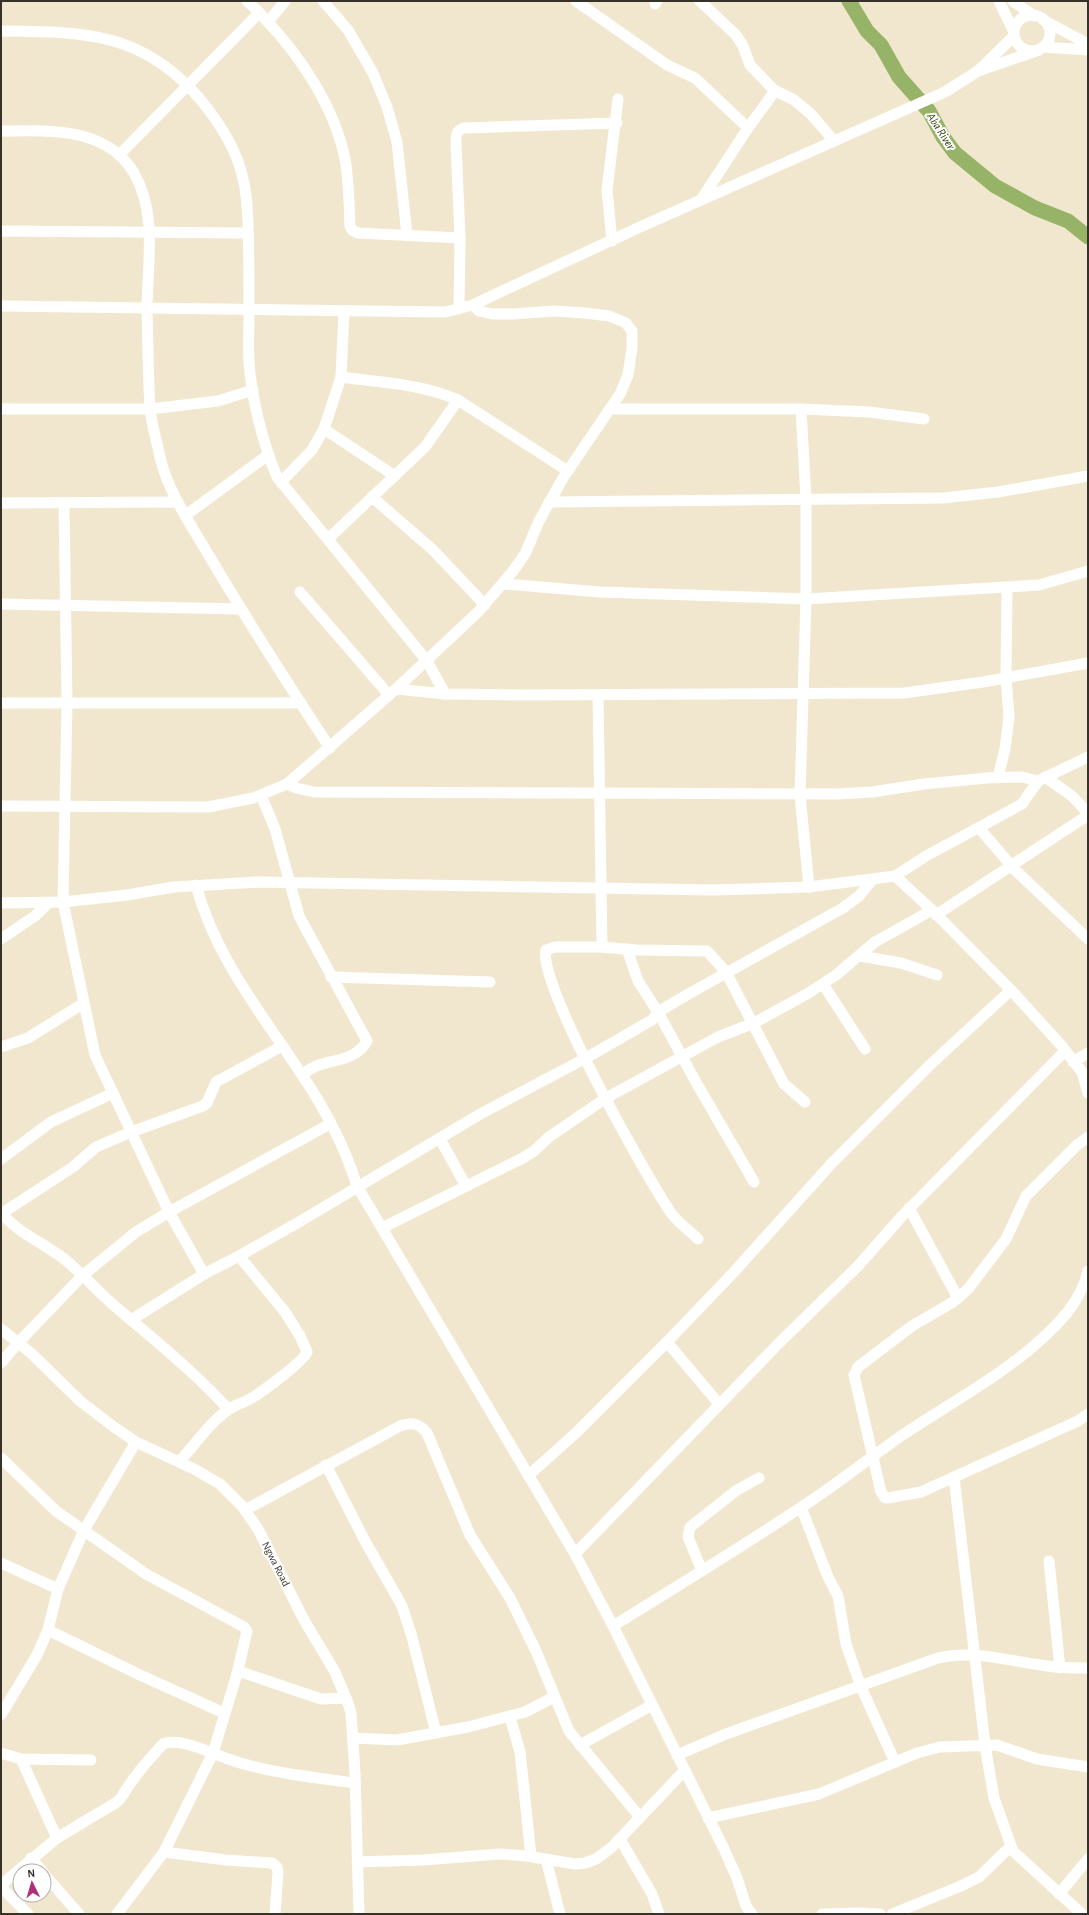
<svg xmlns="http://www.w3.org/2000/svg" width="1089" height="1915" font-family="'Alegreya Sans',sans-serif">
	<rect width="100%" height="100%" fill="#f1e7cf"/>
	<g fill="none" stroke-linecap="round" stroke-linejoin="round">
		<polyline stroke="#97b367" stroke-width="15" points="849,1 867,31 881,45 899,77 929,111 943,137 955,153 995,186 1035,208 1068,221 1088,237"/>
		<g stroke="#fff" stroke-width="11">
			<path d="M 247,1 C 253,6 259,12 264,18 C 300,55 335,108 345,159 C 349,181 349,204 350,226 L 352,230 L 358,233 L 460,238"/>
			<polyline points="323,1 348,30 373,73 387,107 397,142 407,235"/>
			<polyline points="576,1 667,65 695,78 748,128"/>
			<polyline points="700,1 736,35 743,46 750,65 774,90 794,100 811,114 834,141"/>
			<polyline points="999,1 1014,32"/>
			<polyline points="1013,1 1034,16"/>
			<polyline points="655,4 657,1"/>
			<circle cx="1032" cy="33" r="18"/>
			<polyline points="1043,20 1088,44"/>
			<polyline points="268,22 285,1"/>
			<path d="M 1,31 C 83,32 142,31 200,99 C 219,122 237,149 243,179 C 247,193 247,208 248,222 C 249,253 249,284 249,315 C 249,330 248,346 249,361 C 251,397 263,444 277,477 L 427,661 L 445,694"/>
			<polyline points="1043,47 1088,50"/>
			<polyline points="980,69 1014,36"/>
			<path d="M 1,131 C 49,131 106,126 134,173 C 158,215 147,265 147,310 C 148,343 148,375 150,407 C 151,424 157,441 160,457 C 168,492 190,523 208,554 C 247,620 288,684 330,748"/>
			<polyline points="119,155 259,13"/>
			<polyline points="701,200 748,128 772,95 774,90"/>
			<polyline points="1,231 248,233"/>
			<polyline points="612,241 607,190 618,99"/>
			<polyline points="1,306 445,312 473,305 496,294 640,227 945,92 978,71 1039,50"/>
			<path d="M 459,309 L 460,238 L 456,142 C 456,134 457,130 464,128 L 617,123"/>
			<path d="M 341,377 C 379,382 422,384 458,400 L 568,471"/>
			<polyline points="1,409 150,409 218,401 253,390"/>
			<polyline points="611,409 801,409 869,412 924,419"/>
			<polyline points="801,409 806,499 806,599 800,795 809,887"/>
			<polyline points="324,429 395,476"/>
			<polyline points="281,482 312,450 324,429 341,377 344,311"/>
			<polyline points="372,497 432,549 485,605"/>
			<polyline points="549,502 943,498 998,492 1088,476"/>
			<polyline points="1,503 178,502"/>
			<polyline points="64,504 67,703 63,902 95,1055 169,1212 204,1274"/>
			<polyline points="186,515 268,455"/>
			<polyline points="328,539 425,447 458,400"/>
			<polyline points="504,584 600,592 806,599 1039,585 1088,571"/>
			<polyline points="300,592 389,695"/>
			<polyline points="1,604 241,609"/>
			<polyline points="396,689 445,694 520,695 904,693 983,682 1088,663"/>
			<polyline points="598,695 602,947"/>
			<polyline points="1,703 301,703"/>
			<polyline points="998,777 1005,749 1009,717 1006,678 1007,588"/>
			<polyline points="1045,777 1072,796 1088,813"/>
			<polyline points="287,784 296,788 314,792 837,794 872,792 924,784 987,778 1022,777 1038,781 1088,757"/>
			<path d="M 261,795 L 275,829 L 299,916 L 367,1041 C 356,1060 337,1059 319,1065 C 313,1067 308,1071 302,1074"/>
			<polyline points="1,806 208,807 253,798 287,784 396,689 479,611 513,571 525,554 539,521 563,478 620,394 628,375 632,348 632,331 626,323 609,316 585,313 554,311 513,314 492,314 479,311 473,305"/>
			<polyline points="979,828 1015,870 1088,939"/>
			<polyline points="895,876 932,910 1011,990 1060,1044 1082,1072 1088,1093"/>
			<path d="M 196,885 C 215,957 262,1014 302,1075 C 325,1109 345,1147 357,1186 L 575,1554 L 613,1626 L 724,1849 L 737,1878 L 746,1906 L 752,1914"/>
			<polyline points="1,903 63,902 127,895 174,887 258,882 713,890 809,887 895,876 926,856 1022,804 1038,781"/>
			<polyline points="936,915 1088,815"/>
			<polyline points="1,939 35,916 48,903"/>
			<polyline points="627,949 638,981 658,1012 697,1084 754,1182"/>
			<polyline points="860,956 901,963 937,975"/>
			<polyline points="331,977 490,982"/>
			<polyline points="823,984 865,1049"/>
			<polyline points="1,1047 28,1038 84,1003"/>
			<polyline points="1073,1062 1088,1053"/>
			<polyline points="1088,1137 1077,1145 1026,1196 1006,1239 968,1289 953,1302 912,1326 858,1367 854,1375 881,1492 885,1498 888,1498 921,1492 1078,1421 1088,1414"/>
			<polyline points="440,1139 466,1186"/>
			<polyline points="1,1159 51,1122 113,1093"/>
			<polyline points="909,1208 958,1298"/>
			<path d="M 1,1212 C 16,1233 49,1245 69,1263 C 83,1275 95,1288 109,1301 C 149,1336 192,1369 228,1409"/>
			<polyline points="1,1214 73,1167 96,1147 131,1132 203,1106 207,1103 216,1082 282,1046"/>
			<polyline points="382,1228 523,1158 534,1151 549,1137 606,1098 718,1037 754,1023 807,994 836,975 875,942 932,910"/>
			<path d="M 698,1239 L 678,1221 L 671,1213 C 647,1178 537,983 546,950 L 555,947 L 602,947 L 636,950 L 707,951 L 726,972 L 784,1084 L 805,1102"/>
			<polyline points="131,1320 204,1274 239,1256 299,1222 482,1113 586,1058 652,1020 658,1012 692,992 843,908 859,896 873,879"/>
			<polyline points="1,1329 31,1353 80,1401 114,1427 136,1442 194,1469 220,1484 242,1506 258,1529 304,1620 335,1672 348,1703 351,1713 355,1773 359,1914"/>
			<polyline points="667,1342 719,1404"/>
			<polyline points="1,1363 18,1343 82,1276 136,1232 169,1212 330,1124"/>
			<polyline points="1,1458 56,1511 146,1574 244,1627 247,1631 237,1674 213,1753 164,1852 117,1914"/>
			<path d="M 179,1462 C 195,1445 209,1423 228,1410 C 234,1405 243,1403 250,1399 C 262,1392 303,1362 307,1352 L 300,1336 L 285,1312 L 239,1256"/>
			<polyline points="326,1465 365,1541 402,1606 412,1637 436,1733"/>
			<polyline points="529,1475 577,1432 667,1342 733,1273 832,1163 931,1064 1011,990"/>
			<polyline points="954,1477 985,1745 994,1798 1013,1851 1082,1914"/>
			<polyline points="801,1507 828,1577 838,1596 846,1644 861,1687 895,1762"/>
			<path d="M 245,1510 L 400,1426 C 411,1422 419,1423 427,1433 L 470,1535 L 510,1598 L 536,1651 L 569,1731 L 639,1816"/>
			<polyline points="575,1554 779,1343 858,1266 903,1215 1065,1051"/>
			<polyline points="1049,1561 1060,1668"/>
			<polyline points="1,1563 58,1589"/>
			<polyline points="702,1571 688,1537 690,1527 737,1490 759,1478"/>
			<path d="M 613,1626 C 676,1587 738,1549 800,1508 C 836,1485 869,1458 904,1434 C 952,1402 1005,1374 1047,1334 C 1066,1316 1082,1297 1088,1271"/>
			<polyline points="48,1630 140,1675 224,1713"/>
			<polyline points="237,1674 241,1672 321,1699 346,1698"/>
			<polyline points="1,1715 37,1655 48,1630 58,1589 84,1530 136,1442"/>
			<polyline points="510,1717 520,1752 531,1856"/>
			<polyline points="353,1738 397,1740 468,1727 525,1712 554,1697"/>
			<polyline points="580,1745 652,1705"/>
			<polyline points="1,1753 21,1759 91,1760"/>
			<path d="M 677,1755 L 726,1734 L 938,1658 C 974,1649 1012,1662 1048,1666 C 1061,1668 1075,1668 1088,1668"/>
			<polyline points="21,1759 57,1838"/>
			<polyline points="708,1818 819,1794 917,1753 940,1747 997,1745 1037,1759 1088,1767"/>
			<polyline points="620,1839 652,1894 659,1914"/>
			<polyline points="164,1852 226,1860 272,1863 277,1867 278,1872 275,1914"/>
			<polyline points="31,1858 42,1871"/>
			<polyline points="546,1859 560,1914"/>
			<polyline points="357,1862 423,1860 500,1854 527,1856 575,1864 585,1863 596,1859 611,1848 685,1770"/>
			<polyline points="44,1874 79,1914"/>
			<path d="M 1,1885 L 57,1838 L 117,1802 C 124,1796 126,1788 132,1781 C 141,1768 152,1756 163,1744 C 181,1737 210,1753 228,1759 C 268,1773 312,1777 355,1783"/>
			<polyline points="1,1887 28,1914"/>
			<polyline points="1059,1894 1088,1859"/>
			<polyline points="822,1914 860,1913 880,1914"/>
			<polyline points="892,1914 961,1886 979,1877 1010,1847"/>
		</g>
	</g>
	<g text-anchor="middle" dominant-baseline="central" stroke-width="4" stroke-linejoin="round" paint-order="stroke">
		<g font-size="11" fill="#363229" stroke="#fff">
			<text transform="translate(276 1564) rotate(63)">Ngwa Road</text>
		</g>
		<g font-size="12" font-style="italic" fill="#33440c" stroke="#fff">
			<text transform="translate(941 131) rotate(57)">Aba River</text>
		</g>
	</g>
	<rect width="1089" height="1915" fill="none" stroke="#363229" stroke-width="4"/>
	<g transform="translate(32 1883) rotate(355)"><circle r="19" fill="#ffffff" stroke="#afada9"/>
	<path d="M0-3L7 15L0 10L-7 15Z" fill="#b02f7a"/>
	<text y="-6" font-size="11" font-weight="bold" text-anchor="middle" fill="#363229">N</text>
	</g>
</svg>
